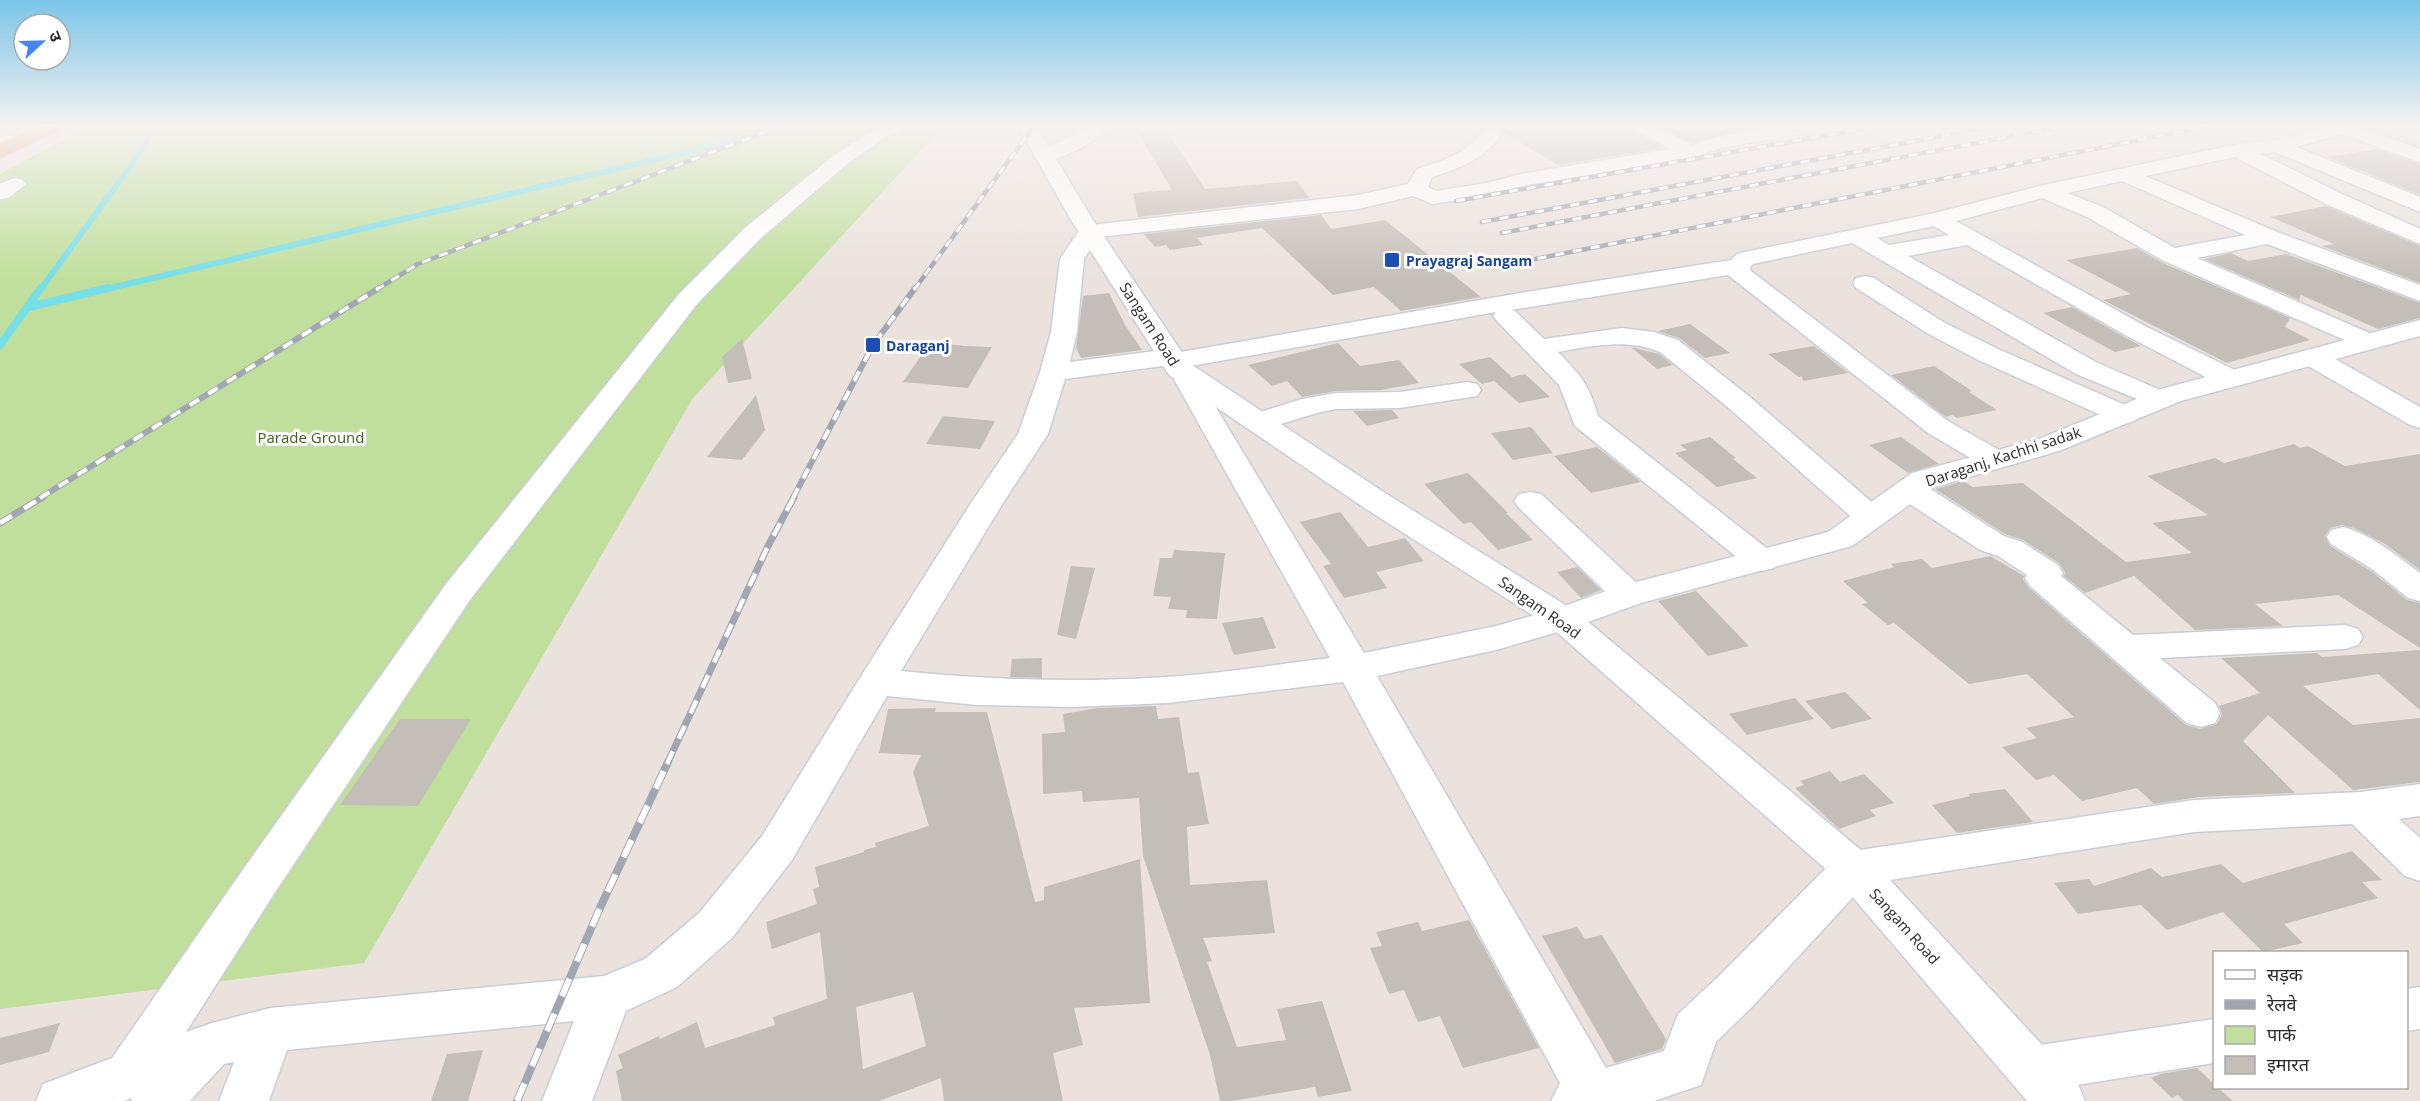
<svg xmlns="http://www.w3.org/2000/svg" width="2420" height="1101" font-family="'Open Sans','Noto Sans Devanagari',sans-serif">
	<rect width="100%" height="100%" fill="#ebe2dd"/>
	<polygon fill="#c0df9c" points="89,126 943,126 693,398 364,963 0,1009 0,174"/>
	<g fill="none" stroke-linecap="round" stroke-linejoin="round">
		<g stroke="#76dfe7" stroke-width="6">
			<polyline points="40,290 130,167 156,126"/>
			<polyline points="102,290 798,126"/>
		</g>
		<g stroke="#76dfe7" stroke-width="8">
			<polyline points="29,307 108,288"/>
			<polyline points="0,345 41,288"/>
		</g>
	</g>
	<g fill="#c4beb8" fill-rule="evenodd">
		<polygon points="1134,126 1164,126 1205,189 1297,181 1309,198 1138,217 1133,193 1172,190"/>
		<polygon points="1493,126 1631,126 1634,132 1663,148 1558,165 1504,132 1501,128"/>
		<polygon points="1660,126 1726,126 1727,133 1692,143"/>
		<polygon points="2378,149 2420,164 2420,195 2327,157"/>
		<polygon points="2326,206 2420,246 2420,283 2322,246 2334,244 2270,217"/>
		<polygon points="1321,215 1331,229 1385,220 1481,297 1401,311 1374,287 1333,295 1262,228 1197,238 1203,245 1170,250 1166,245 1155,247 1144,234"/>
		<polygon points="2137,248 2163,263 2290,318 2285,327 2310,340 2227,363 2103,300 2131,294 2066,260"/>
		<polygon points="2231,253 2248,261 2286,254 2420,303 2420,318 2378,329 2301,295 2299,300 2204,259"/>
		<polygon points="1109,293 1125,325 1142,350 1081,358 1076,348 1083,296"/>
		<polygon points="2072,307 2126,338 2141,346 2115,352 2043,313"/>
		<polygon points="1690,324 1730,353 1705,358 1679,338 1658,331"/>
		<polygon points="742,339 752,379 728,383 722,357"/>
		<polygon points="939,343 964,346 992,347 968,388 903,382 927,347 936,348"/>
		<polygon points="1338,343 1360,366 1399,360 1419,383 1381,390 1336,391 1302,397 1287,381 1272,386 1248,365"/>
		<polygon points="1814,346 1848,373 1803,381 1802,376 1799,377 1768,354"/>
		<polygon points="1631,347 1659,354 1673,365 1657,369"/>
		<polygon points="1490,357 1512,377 1525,374 1550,397 1519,403 1494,381 1482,384 1459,364"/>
		<polygon points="1934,366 1972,391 1969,392 1997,410 1957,418 1952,415 1946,417 1891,375"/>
		<polygon points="756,395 765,430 742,460 707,457"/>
		<polygon points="1392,410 1399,418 1367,426 1353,411"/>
		<polygon points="943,416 995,421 980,449 926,444"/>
		<polygon points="1531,427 1553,453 1513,460 1491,433"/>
		<polygon points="1710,437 1736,458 1733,459 1757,478 1717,487 1675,453 1687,450 1680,445"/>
		<polygon points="1901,437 1939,464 1908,473 1869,445"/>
		<polygon points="2294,444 2300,448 2308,446 2345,466 2420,454 2420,570 2385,544 2354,528 2342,525 2330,528 2325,536 2330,546 2371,571 2407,600 2420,603 2420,648 2338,595 2255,604 2283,626 2195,630 2134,576 2085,593 2064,576 2065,572 2059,563 2023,540 2005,534 1935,489 1963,481 1973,487 2023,483 2126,562 2192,553 2152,523 2208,515 2147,476 2215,458 2224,463"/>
		<polygon points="1597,447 1641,482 1591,493 1554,456"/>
		<polygon points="1468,473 1508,513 1506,513 1533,540 1498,550 1471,522 1463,524 1424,484"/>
		<polygon points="1340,512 1368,547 1405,538 1424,561 1376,572 1387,588 1344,598 1323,566 1331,564 1300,522"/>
		<polygon points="1174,550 1225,553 1217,619 1186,618 1187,610 1168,609 1171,597 1153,596 1160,558 1172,558"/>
		<polygon points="1990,556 2024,576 2023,579 2029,588 2186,725 2200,729 2217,724 2222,714 2219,706 2260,693 2221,658 2317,653 2322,657 2420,650 2420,710 2378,674 2303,686 2353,725 2420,718 2420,782 2353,790 2268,715 2243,741 2295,793 2199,797 2154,804 2137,788 2082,801 2054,775 2036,780 2002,747 2037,738 2026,728 2074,717 2027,674 1969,684 1894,623 1888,625 1862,604 1868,603 1843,581 1894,567 1891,564 1922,559 1932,568"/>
		<polygon points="1071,566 1095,568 1076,639 1057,635"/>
		<polygon points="1577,567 1601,590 1581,598 1557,572"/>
		<polygon points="1696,591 1749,646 1708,656 1658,601"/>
		<polygon points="1263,617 1276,648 1234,655 1222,623"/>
		<polygon points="1042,658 1042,678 1010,677 1012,659"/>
		<polygon points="1845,692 1872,719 1832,729 1805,701"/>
		<polygon points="1795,698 1814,719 1747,735 1729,714"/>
		<polygon points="1156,706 1158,719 1179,717 1188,773 1199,772 1209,824 1187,827 1190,885 1267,880 1275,933 1203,938 1212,961 1207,962 1237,1047 1286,1040 1277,1009 1322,1001 1352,1091 1318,1097 1315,1087 1232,1101 1220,1101 1210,1055 1143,856 1139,798 1083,802 1082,791 1043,794 1042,734 1065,732 1063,714 1097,708"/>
		<path d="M 936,708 L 935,712 L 987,712 L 1035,902 L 1044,900 L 1044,887 L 1140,859 L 1150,1003 L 1074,1008 L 1083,1045 L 1053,1053 L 1063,1101 L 944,1101 L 941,1078 L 879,1101 L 622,1101 L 616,1071 L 623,1068 L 618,1055 L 659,1036 L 660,1039 L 697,1022 L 705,1048 L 775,1025 L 773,1017 L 827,999 L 820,932 L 772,949 L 766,922 L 817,904 L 813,889 L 819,887 L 815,867 L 864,852 L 864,850 L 876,847 L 875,843 L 929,826 L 913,772 L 921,755 L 879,753 L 888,709 ZM 913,992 L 926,1046 L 863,1069 L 856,1007 Z"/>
		<polygon points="400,719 471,719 418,806 340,805"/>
		<polygon points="1830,771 1840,782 1864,774 1894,803 1870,810 1876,816 1839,829 1795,788 1804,785 1800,781"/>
		<polygon points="2005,789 2033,822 1957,833 1932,805 1970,796 1968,794"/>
		<polygon points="2352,851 2382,880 2362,882 2378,898 2284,924 2303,943 2263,952 2223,912 2167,930 2141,905 2078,914 2054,883 2089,879 2094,886 2151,868 2162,877 2221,864 2243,883"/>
		<polygon points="1469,920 1539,1048 1463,1068 1440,1016 1418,1022 1404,990 1389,994 1370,948 1382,946 1376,932 1418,922 1422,931"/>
		<polygon points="1577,927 1585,939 1602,935 1666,1039 1662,1049 1615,1063 1542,936"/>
		<polygon points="60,1023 49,1052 0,1065 0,1038"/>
		<polygon points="483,1050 468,1101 431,1101 447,1054"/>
		<polygon points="2197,1068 2214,1084 2214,1088 2218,1088 2233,1101 2184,1101 2178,1095 2172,1098 2151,1078 2160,1074"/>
	</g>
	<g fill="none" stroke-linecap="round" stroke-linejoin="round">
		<defs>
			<g id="minor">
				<path d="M 880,126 L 905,126 L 902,130 L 884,138 L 847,164 L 762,237 L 697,304 L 470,600 L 272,897 L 186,1032 L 212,1023 L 270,1008 L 604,976 L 645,959 L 700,912 L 762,836 L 863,673 L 971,503 L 1018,434 L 1040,372 L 1051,332 L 1060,259 L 1082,226 L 1358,195 L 1408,184 L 1417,169 C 1433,164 1450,159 1465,149 C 1478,141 1483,125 1499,129 L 1502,133 C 1485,159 1461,168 1432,177 L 1428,187 L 1436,191 L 1487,183 L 1526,173 L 1670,149 L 1635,130 L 1633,126 L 1656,126 L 1692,145 C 1731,132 1778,122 1820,126 L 1817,130 L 1810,132 L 1721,148 L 1690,158 L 1527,185 L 1488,195 L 1433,204 L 1413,196 L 1358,209 L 1098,237 L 1084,259 L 1077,332 L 1070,362 L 1171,349 L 1181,352 L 1526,292 L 1731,260 L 1737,254 L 1745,252 L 1935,213 L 2044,185 L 2238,144 L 2276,140 L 2328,126 L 2357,126 L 2420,149 L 2420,162 L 2342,134 L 2296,147 L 2420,197 L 2420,212 L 2275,152 L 2261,154 L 2342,194 L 2420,229 L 2420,244 L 2326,204 L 2235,157 L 2145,176 L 2277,232 L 2420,285 L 2420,301 L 2267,244 L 2197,258 L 2374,335 L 2378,341 L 2374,347 L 2365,349 L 2164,261 L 2087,217 L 2042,198 L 1956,221 L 2145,326 L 2241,373 L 2245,379 L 2241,385 L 2231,387 L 2221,385 L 2127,336 L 1967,245 L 1908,256 L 2096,362 L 2169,394 L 2173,400 L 2169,406 L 2159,408 L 2076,374 L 1852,243 L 1753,264 L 1750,267 L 1751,271 L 1948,421 L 2006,454 L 2010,460 L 2006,466 L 1995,469 L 1984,466 L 1928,433 L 1728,275 L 1511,310 L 1515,311 L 1544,339 L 1622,328 L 1654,332 L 1678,340 L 1750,397 L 1881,510 L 1886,517 L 1881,524 L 1870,527 L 1859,524 L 1730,409 L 1660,352 C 1627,338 1591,346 1558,352 C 1581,376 1589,384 1598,416 L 1774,554 L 1779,561 L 1774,568 L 1762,571 L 1750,568 L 1575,426 L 1559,385 L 1497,321 L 1493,316 L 1496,312 L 1191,366 L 1364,653 L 1496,626 L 1563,607 L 1575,611 L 1581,619 L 1575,627 L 1496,650 L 1377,676 L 1606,1068 L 1664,1051 L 1678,1014 L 1719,976 L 1838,856 L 1853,851 L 2194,800 L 2361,792 L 2420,784 L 2420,816 L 2399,819 L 2420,838 L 2420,881 L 2405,876 L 2352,824 L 2194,832 L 1865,884 L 1753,1006 L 1716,1042 L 1701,1085 L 1654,1101 L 1551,1101 L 1560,1083 L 1343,682 L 1168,703 L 1071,707 L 977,705 L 887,696 L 792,860 L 732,938 L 677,987 L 626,1011 L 592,1101 L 542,1101 L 574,1021 L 287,1050 L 269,1101 L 219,1101 L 234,1062 L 224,1064 L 190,1101 L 131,1101 L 132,1098 L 124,1101 L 36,1101 L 43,1084 L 112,1058 L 242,871 L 446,584 L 679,294 L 746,227 L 833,156 ZM 2122,181 L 2245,235 L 2175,248 L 2103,207 L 2067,193 ZM 1934,226 L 1949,235 L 1889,245 L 1877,238 ZM 1163,366 L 1167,367 L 1330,658 C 1276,664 1221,674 1166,677 C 1077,683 990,680 901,671 L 1003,503 L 1048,434 L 1065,379 Z"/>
				<path d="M 1087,126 L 1109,126 C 1099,141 1055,165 1038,160 L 1035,156 L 1038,152 L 1071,137 Z"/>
				<polygon points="15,178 22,180 26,184 8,198 0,199 0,184"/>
				<polygon points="1865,276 1874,278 1945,323 1996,348 2134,409 2138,415 2134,421 2124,424 2114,421 1978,360 1927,333 1856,288 1853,283 1856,278"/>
				<polygon points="2312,349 2321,351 2420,407 2420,428 2410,425 2303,363 2299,357 2303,351"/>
				<polygon points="1467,382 1477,384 1481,390 1477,396 1400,408 1336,409 1317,413 1258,431 1248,428 1244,422 1248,416 1302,399 1336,393 1400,392"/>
				<polygon points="1910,481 1921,483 2004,536 2022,542 2058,565 2063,573 2061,576 2133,635 2345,625 2358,629 2363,637 2358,645 2345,649 2160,658 2215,703 2220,713 2215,723 2201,727 2187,723 2030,586 2025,578 2027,575 1998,556 1980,550 1899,497 1894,490 1899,483"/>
				<polygon points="1530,492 1541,494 1641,587 1646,595 1641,603 1629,606 1617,603 1519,508 1514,501 1519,494"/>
				<path d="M 2343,527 C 2371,534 2397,556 2420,573 L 2420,601 L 2408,598 L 2372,569 L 2331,544 L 2327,537 L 2331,530 Z"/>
				<polygon points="2420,987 2420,1029 2406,1031 2406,989"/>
				<polygon points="2214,1019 2214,1063 2033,1092 2015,1085 2008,1069 2015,1053 2033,1046"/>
			</g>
			<polygon id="tertiary" points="2420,320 2420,336 2181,401 2059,451 1934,487 1852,546 1641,603 1563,631 1551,627 1545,619 1551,611 1617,587 1828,532 1912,473 2039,439 2161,389"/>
			<polygon id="secondary" points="1018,126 1036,126 1093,220 1189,363 1385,493 1575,611 1868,856 2078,1084 2085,1101 2027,1101 1838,880 1551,627 1363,507 1169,375 1071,220"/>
			<polygon id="trunk" points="38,126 62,126 59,130 0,158 0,144"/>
		</defs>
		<use href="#minor" stroke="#c8ced7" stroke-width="3"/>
		<use href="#tertiary" stroke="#c8ced7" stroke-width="3"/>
		<use href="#secondary" stroke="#c8ced7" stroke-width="3"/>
		<use href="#trunk" stroke="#c3c3c3" stroke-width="3"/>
		<use href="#minor" fill="#fff" fill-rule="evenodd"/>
		<use href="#tertiary" fill="#fff" fill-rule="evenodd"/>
		<use href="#secondary" fill="#fff" fill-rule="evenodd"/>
		<use href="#trunk" fill="#ee9962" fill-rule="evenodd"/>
		<defs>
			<g id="rail-far3">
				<polyline points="1456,201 1879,126"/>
				<polyline points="1482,222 1995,126"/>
				<polyline points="1502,233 2066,126"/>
				<polyline points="1520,262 2210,126"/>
				<polyline points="376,290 418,264 781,126"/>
				<polyline points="914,290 1034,126"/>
			</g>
			<g id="rail-far2">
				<polyline points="40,498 379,288"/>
				<polyline points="793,498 873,345 915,288"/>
			</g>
			<g id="rail-far1">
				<polyline points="0,523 43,497"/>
				<polyline points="667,764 768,546 794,497"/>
			</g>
			<polyline id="rail" points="517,1101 599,910 668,762"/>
		</defs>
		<use href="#rail-far3" stroke="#a0a7b3" stroke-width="4.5"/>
		<use href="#rail-far2" stroke="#a0a7b3" stroke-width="6"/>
		<use href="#rail-far1" stroke="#a0a7b3" stroke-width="7"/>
		<use href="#rail" stroke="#a0a7b3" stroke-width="8"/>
		<use href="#rail-far3" stroke="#fff" stroke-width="3" stroke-dasharray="9" stroke-linecap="butt"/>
		<use href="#rail-far2" stroke="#fff" stroke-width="4" stroke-dasharray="11" stroke-linecap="butt"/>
		<use href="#rail-far1" stroke="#fff" stroke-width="4.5" stroke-dasharray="14" stroke-linecap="butt"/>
		<use href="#rail" stroke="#fff" stroke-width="6" stroke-dasharray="19" stroke-linecap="butt"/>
	</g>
	<linearGradient id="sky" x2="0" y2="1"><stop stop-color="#7ac5e8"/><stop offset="0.45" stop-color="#f6f2f0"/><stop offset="1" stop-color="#f6f2f0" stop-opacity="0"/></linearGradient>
	<rect width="2420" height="280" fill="url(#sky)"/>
	<g fill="#1a4fb4" stroke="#fff" stroke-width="2">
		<rect x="1384" y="252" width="16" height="16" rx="3"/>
		<rect x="865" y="337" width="16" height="16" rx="3"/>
	</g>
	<g text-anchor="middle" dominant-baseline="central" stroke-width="6" stroke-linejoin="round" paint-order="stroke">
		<g font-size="14" font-weight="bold" fill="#164399" stroke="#fff" text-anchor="start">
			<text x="1406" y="260">Prayagraj Sangam</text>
			<text x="886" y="345">Daraganj</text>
		</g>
		<g font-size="15" fill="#2a2a2a" stroke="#fff">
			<text transform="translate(1150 324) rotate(57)">Sangam Road</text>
			<text transform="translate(2003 456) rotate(-18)">Daraganj, Kachhi sadak</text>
			<text transform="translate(1540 607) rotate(35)">Sangam Road</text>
			<text transform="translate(1905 926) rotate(48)">Sangam Road</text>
		</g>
		<g font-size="15" fill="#3a631e" stroke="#fff">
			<text x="311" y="437">Parade Ground</text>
		</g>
	</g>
	<rect x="2213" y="951" width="195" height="138" fill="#ffffff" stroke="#aaaaaa" stroke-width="1.5"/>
	<rect x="2225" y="970" width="30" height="9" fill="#ffffff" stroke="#aaaaaa" stroke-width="1.5"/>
	<text x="2267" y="981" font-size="18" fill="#2a2a2a">सड़क</text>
	<rect x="2225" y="1000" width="30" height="9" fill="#a0a7b3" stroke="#aaaaaa" stroke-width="1.5"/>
	<text x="2267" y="1011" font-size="18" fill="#2a2a2a">रेलवे</text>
	<rect x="2225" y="1026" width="30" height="18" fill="#c0df9c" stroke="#aaaaaa" stroke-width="1.5"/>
	<text x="2267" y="1041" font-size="18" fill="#2a2a2a">पार्क</text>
	<rect x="2225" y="1056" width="30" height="18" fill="#c4beb8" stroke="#aaaaaa" stroke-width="1.5"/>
	<text x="2267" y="1071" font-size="18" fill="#2a2a2a">इमारत</text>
	<g transform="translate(42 42) rotate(68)"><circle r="28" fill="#ffffff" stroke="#aaaaaa" stroke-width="1.5"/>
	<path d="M0-4.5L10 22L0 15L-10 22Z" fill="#4687ef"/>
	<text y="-9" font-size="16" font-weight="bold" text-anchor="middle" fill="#2a2a2a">उ</text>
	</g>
</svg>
